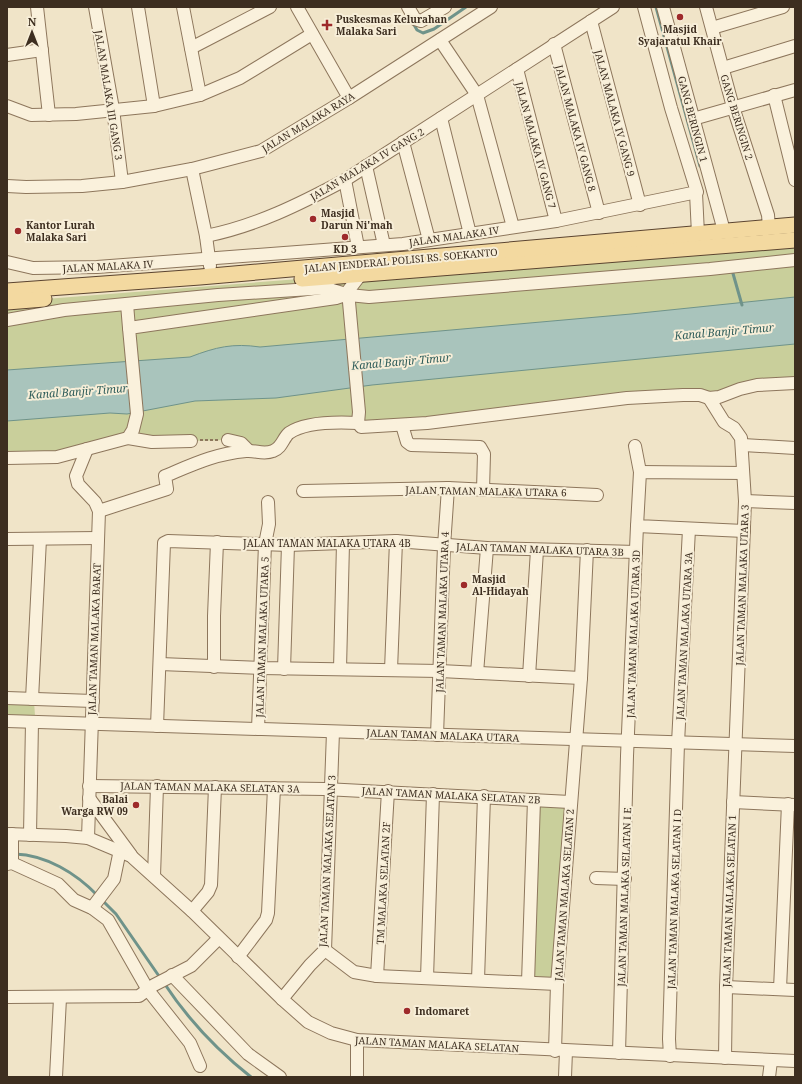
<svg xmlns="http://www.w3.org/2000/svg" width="802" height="1084" font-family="'Noto Serif',serif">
	<rect width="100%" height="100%" fill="#f0e4c8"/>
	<g fill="#c9cf9b">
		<polygon points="795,240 795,383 700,395 427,423 295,430 273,451 228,440 191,441 128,438 87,449 7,458 7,302"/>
		<polygon points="7,700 34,701 35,716 7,715"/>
		<polygon points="538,803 566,805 557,980 529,979"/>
	</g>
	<path fill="#a9c4bc" stroke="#6f938a" d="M 795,297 L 795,344 L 372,385 L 276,398 L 195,401 L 127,414 L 110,413 L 7,421 L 7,370 L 190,357 C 216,347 233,343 260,347 L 631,314 Z"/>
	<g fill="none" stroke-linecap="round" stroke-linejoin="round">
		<g stroke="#6f938a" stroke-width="3">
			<polyline points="656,7 700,166"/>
			<polyline points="413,23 417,30 423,33 434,29 466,7"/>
			<polyline points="732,270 742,305"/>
			<path d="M 15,854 C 46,855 76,873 98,896"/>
			<polyline points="102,900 116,914 161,979"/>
			<path d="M 164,983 C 187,1018 218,1051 251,1077"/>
		</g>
		<defs>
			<g id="minor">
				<polyline points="37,7 49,115"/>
				<polyline points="95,7 113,109 122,182"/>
				<polyline points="138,7 154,106"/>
				<polyline points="183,7 200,95"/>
				<polyline points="297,7 349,98"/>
				<polyline points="408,7 415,19 421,21 445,7"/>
				<polyline points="663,7 724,231"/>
				<polyline points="706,7 733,107 768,215 769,227"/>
				<polyline points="591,21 640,205"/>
				<polyline points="712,28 783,7"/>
				<polyline points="440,40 477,95 513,227"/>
				<polyline points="554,44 599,213"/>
				<polyline points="191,48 270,7"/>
				<polyline points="7,55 42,50"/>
				<polyline points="723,68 795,46"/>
				<polyline points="517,69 556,221"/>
				<polyline points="774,95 795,180"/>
				<polyline points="7,106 31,115 76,114 154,106 200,95 240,78 312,34"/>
				<polyline points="441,118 470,234"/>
				<polyline points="693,119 795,90"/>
				<polyline points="403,142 429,240"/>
				<polyline points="366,166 384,245"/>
				<polyline points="192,169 206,236 210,266"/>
				<polyline points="345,180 358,247"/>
				<polyline points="7,186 26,187 82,186 122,182 192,169 261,151 349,98 491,7"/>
				<polyline points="696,193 698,234"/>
				<path d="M 206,236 C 256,226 300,204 345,180 L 613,7"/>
				<polyline points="7,262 33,268 97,267 403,244 556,221 697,192 671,108 644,7"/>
				<polyline points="361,274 348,291 359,412 358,423 361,427 427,423 627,398 683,395 700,395 709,398 719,397 740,389 757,385 795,383"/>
				<polyline points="127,304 129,328"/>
				<polyline points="7,320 64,310 218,295 326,288 349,295 369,297 710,269 795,260"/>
				<polyline points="709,398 724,422 734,428 741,438 745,501 726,987 725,1058"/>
				<polyline points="402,425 407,442 411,445 480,447 484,454 483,490"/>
				<polyline points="128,438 152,442 191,441"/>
				<polyline points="228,440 241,443 248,450"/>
				<polyline points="743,445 795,448"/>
				<polyline points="635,446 640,472"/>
				<polyline points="87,449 76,476 78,484 95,502 99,511 88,838"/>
				<polyline points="7,458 57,457 128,438 133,430 137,414 129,328 336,298 345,295"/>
				<polyline points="743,473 640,472 637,526 744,531"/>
				<polyline points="303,491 448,488 597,495"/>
				<polyline points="745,501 795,503"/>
				<path d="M 99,511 L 167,489 L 165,476 C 194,464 214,454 246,451 C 256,450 263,455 273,451 C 282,448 283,438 289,433 C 305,422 339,422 358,423"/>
				<polyline points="7,539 98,538"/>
				<polyline points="160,664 261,668 440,671 581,678"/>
				<polyline points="214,667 214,616 217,542"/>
				<polyline points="284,669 288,545"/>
				<polyline points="340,669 343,543"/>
				<polyline points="391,670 396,541"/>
				<polyline points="477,673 487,548"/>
				<polyline points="529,676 537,550"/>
				<polyline points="7,698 93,701"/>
				<polyline points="32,699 40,539"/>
				<polyline points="7,721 795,746"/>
				<polyline points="157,726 164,543 168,541 288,545 396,541 487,548 636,552"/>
				<polyline points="258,729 265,544 269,524 268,502"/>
				<polyline points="437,735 444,546 448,488"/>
				<polyline points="89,786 325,789 570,802"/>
				<polyline points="89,798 131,855"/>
				<polyline points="733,802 795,805"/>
				<polyline points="7,834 66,836 88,838 131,856 192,911 282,999 308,1022 331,1033 357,1040 795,1061"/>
				<polyline points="30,835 32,722"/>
				<polyline points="12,863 12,834"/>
				<polyline points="7,864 12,863 58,884 74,900 92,908 108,920 148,990 190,1043 200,1066"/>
				<polyline points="154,876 157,786"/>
				<polyline points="596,878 625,879"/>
				<polyline points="92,908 114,879 120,850"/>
				<polyline points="192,911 208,892 211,885 215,787"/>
				<polyline points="325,950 354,972 377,976 557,984"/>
				<polyline points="238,957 266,920 268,913 274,788"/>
				<polyline points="172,975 248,1054 280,1077"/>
				<polyline points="377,976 388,791"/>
				<polyline points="427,978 433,794"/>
				<polyline points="478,980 484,796"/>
				<polyline points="528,982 534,800"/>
				<polyline points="726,987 795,990"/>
				<polyline points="780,989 788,804"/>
				<polyline points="7,997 139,996 154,985 191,966 218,939"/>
				<polyline points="282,999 310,965 325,950 333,732"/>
				<polyline points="357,1040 357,1077"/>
				<polyline points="555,1051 557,984 581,678 587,550"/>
				<polyline points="619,1053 627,756 637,526"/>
				<polyline points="670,1056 669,1039 678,743 689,529"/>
				<polyline points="56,1077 60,998"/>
				<polyline points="565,1077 566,1051"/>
				<polyline points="769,1077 771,1061"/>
			</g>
			<g id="major">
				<polyline points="302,279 795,240"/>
				<polyline points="7,291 200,277 795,225"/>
				<polyline points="7,302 44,299"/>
			</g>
		</defs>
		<use href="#minor" stroke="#8d765c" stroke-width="14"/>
		<use href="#major" stroke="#5b4430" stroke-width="17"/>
		<polyline stroke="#8d765c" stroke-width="2" stroke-dasharray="3 2" stroke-linecap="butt" points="200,440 218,440"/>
		<use href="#minor" stroke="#faf1dc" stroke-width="12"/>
		<use href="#major" stroke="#f3d9a0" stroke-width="15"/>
	</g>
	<g fill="#9e2a2b" stroke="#f7eed8" stroke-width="1.5">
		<circle cx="680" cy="17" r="4"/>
		<path d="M325 19h4v4h4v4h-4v4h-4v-4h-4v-4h4z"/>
		<circle cx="313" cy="219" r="4"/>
		<circle cx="18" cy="231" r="4"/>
		<circle cx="345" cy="237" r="4"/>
		<circle cx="464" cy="585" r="4"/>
		<circle cx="136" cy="805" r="4"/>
		<circle cx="407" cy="1011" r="4"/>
	</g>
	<g text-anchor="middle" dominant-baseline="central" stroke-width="4" stroke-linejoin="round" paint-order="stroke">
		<g font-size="10" font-weight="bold" fill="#3d2e20" stroke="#f7eed8" text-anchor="start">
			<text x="336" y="19">Puskesmas Kelurahan<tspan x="336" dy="12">Malaka Sari</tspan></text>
			<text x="680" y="29" text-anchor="middle">Masjid<tspan x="680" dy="12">Syajaratul Khair</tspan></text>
			<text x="321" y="213">Masjid<tspan x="321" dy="12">Darun Ni'mah</tspan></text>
			<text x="26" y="225">Kantor Lurah<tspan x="26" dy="12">Malaka Sari</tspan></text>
			<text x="345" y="249" text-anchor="middle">KD 3</text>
			<text x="472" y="579">Masjid<tspan x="472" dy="12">Al-Hidayah</tspan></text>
			<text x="128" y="799" text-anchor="end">Balai<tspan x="128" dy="12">Warga RW 09</tspan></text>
			<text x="415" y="1011">Indomaret</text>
		</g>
		<g font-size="10" fill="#3d2e20" stroke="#f7eed8">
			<text transform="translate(109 95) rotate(81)">JALAN MALAKA III GANG 3</text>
			<text transform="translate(615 113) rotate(75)">JALAN MALAKA IV GANG 9</text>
			<text transform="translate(737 117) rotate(73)">GANG BERINGIN 2</text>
			<text transform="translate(693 119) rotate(75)">GANG BERINGIN 1</text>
			<text transform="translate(308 122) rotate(-31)">JALAN MALAKA RAYA</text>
			<text transform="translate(576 128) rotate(75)">JALAN MALAKA IV GANG 8</text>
			<text transform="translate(536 145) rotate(75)">JALAN MALAKA IV GANG 7</text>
			<text transform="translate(367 164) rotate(-31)">JALAN MALAKA IV GANG 2</text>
			<text transform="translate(454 236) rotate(-8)">JALAN MALAKA IV</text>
			<text transform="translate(401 260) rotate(-5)">JALAN JENDERAL POLISI RS. SOEKANTO</text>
			<text transform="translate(108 266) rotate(-3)">JALAN MALAKA IV</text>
			<text transform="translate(486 491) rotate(1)">JALAN TAMAN MALAKA UTARA 6</text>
			<text x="327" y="543">JALAN TAMAN MALAKA UTARA 4B</text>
			<text transform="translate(540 549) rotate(2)">JALAN TAMAN MALAKA UTARA 3B</text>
			<text transform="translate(742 585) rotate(-88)">JALAN TAMAN MALAKA UTARA 3</text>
			<text transform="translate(442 612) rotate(-88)">JALAN TAMAN MALAKA UTARA 4</text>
			<text transform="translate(633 634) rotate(-88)">JALAN TAMAN MALAKA UTARA 3D</text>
			<text transform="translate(684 636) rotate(-87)">JALAN TAMAN MALAKA UTARA 3A</text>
			<text transform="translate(262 637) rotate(-88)">JALAN TAMAN MALAKA UTARA 5</text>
			<text transform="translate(94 639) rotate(-88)">JALAN TAMAN MALAKA BARAT</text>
			<text transform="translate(443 735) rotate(2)">JALAN TAMAN MALAKA UTARA</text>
			<text transform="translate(210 787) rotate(1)">JALAN TAMAN MALAKA SELATAN 3A</text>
			<text transform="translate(451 795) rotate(3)">JALAN TAMAN MALAKA SELATAN 2B</text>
			<text transform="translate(327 861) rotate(-87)">JALAN TAMAN MALAKA SELATAN 3</text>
			<text transform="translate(383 883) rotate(-87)">TM MALAKA SELATAN 2F</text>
			<text transform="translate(564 895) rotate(-86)">JALAN TAMAN MALAKA SELATAN 2</text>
			<text transform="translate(624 897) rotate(-88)">JALAN TAMAN MALAKA SELATAN I E</text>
			<text transform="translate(674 899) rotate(-88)">JALAN TAMAN MALAKA SELATAN I D</text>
			<text transform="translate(729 901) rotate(-88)">JALAN TAMAN MALAKA SELATAN 1</text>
			<text transform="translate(437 1044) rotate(3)">JALAN TAMAN MALAKA SELATAN</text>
		</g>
		<g font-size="11" font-style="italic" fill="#2f5d5a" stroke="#f7eed8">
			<text transform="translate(724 331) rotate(-5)">Kanal Banjir Timur</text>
			<text transform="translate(401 361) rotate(-5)">Kanal Banjir Timur</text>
			<text transform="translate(78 391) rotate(-4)">Kanal Banjir Timur</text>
		</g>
	</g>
	<rect width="802" height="1084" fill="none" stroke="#3d2e20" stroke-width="16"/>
	<g transform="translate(32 32)" stroke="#f7eed8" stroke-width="3" paint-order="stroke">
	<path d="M0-3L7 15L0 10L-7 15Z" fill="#3d2e20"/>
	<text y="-6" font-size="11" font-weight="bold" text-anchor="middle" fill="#3d2e20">N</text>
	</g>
</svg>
